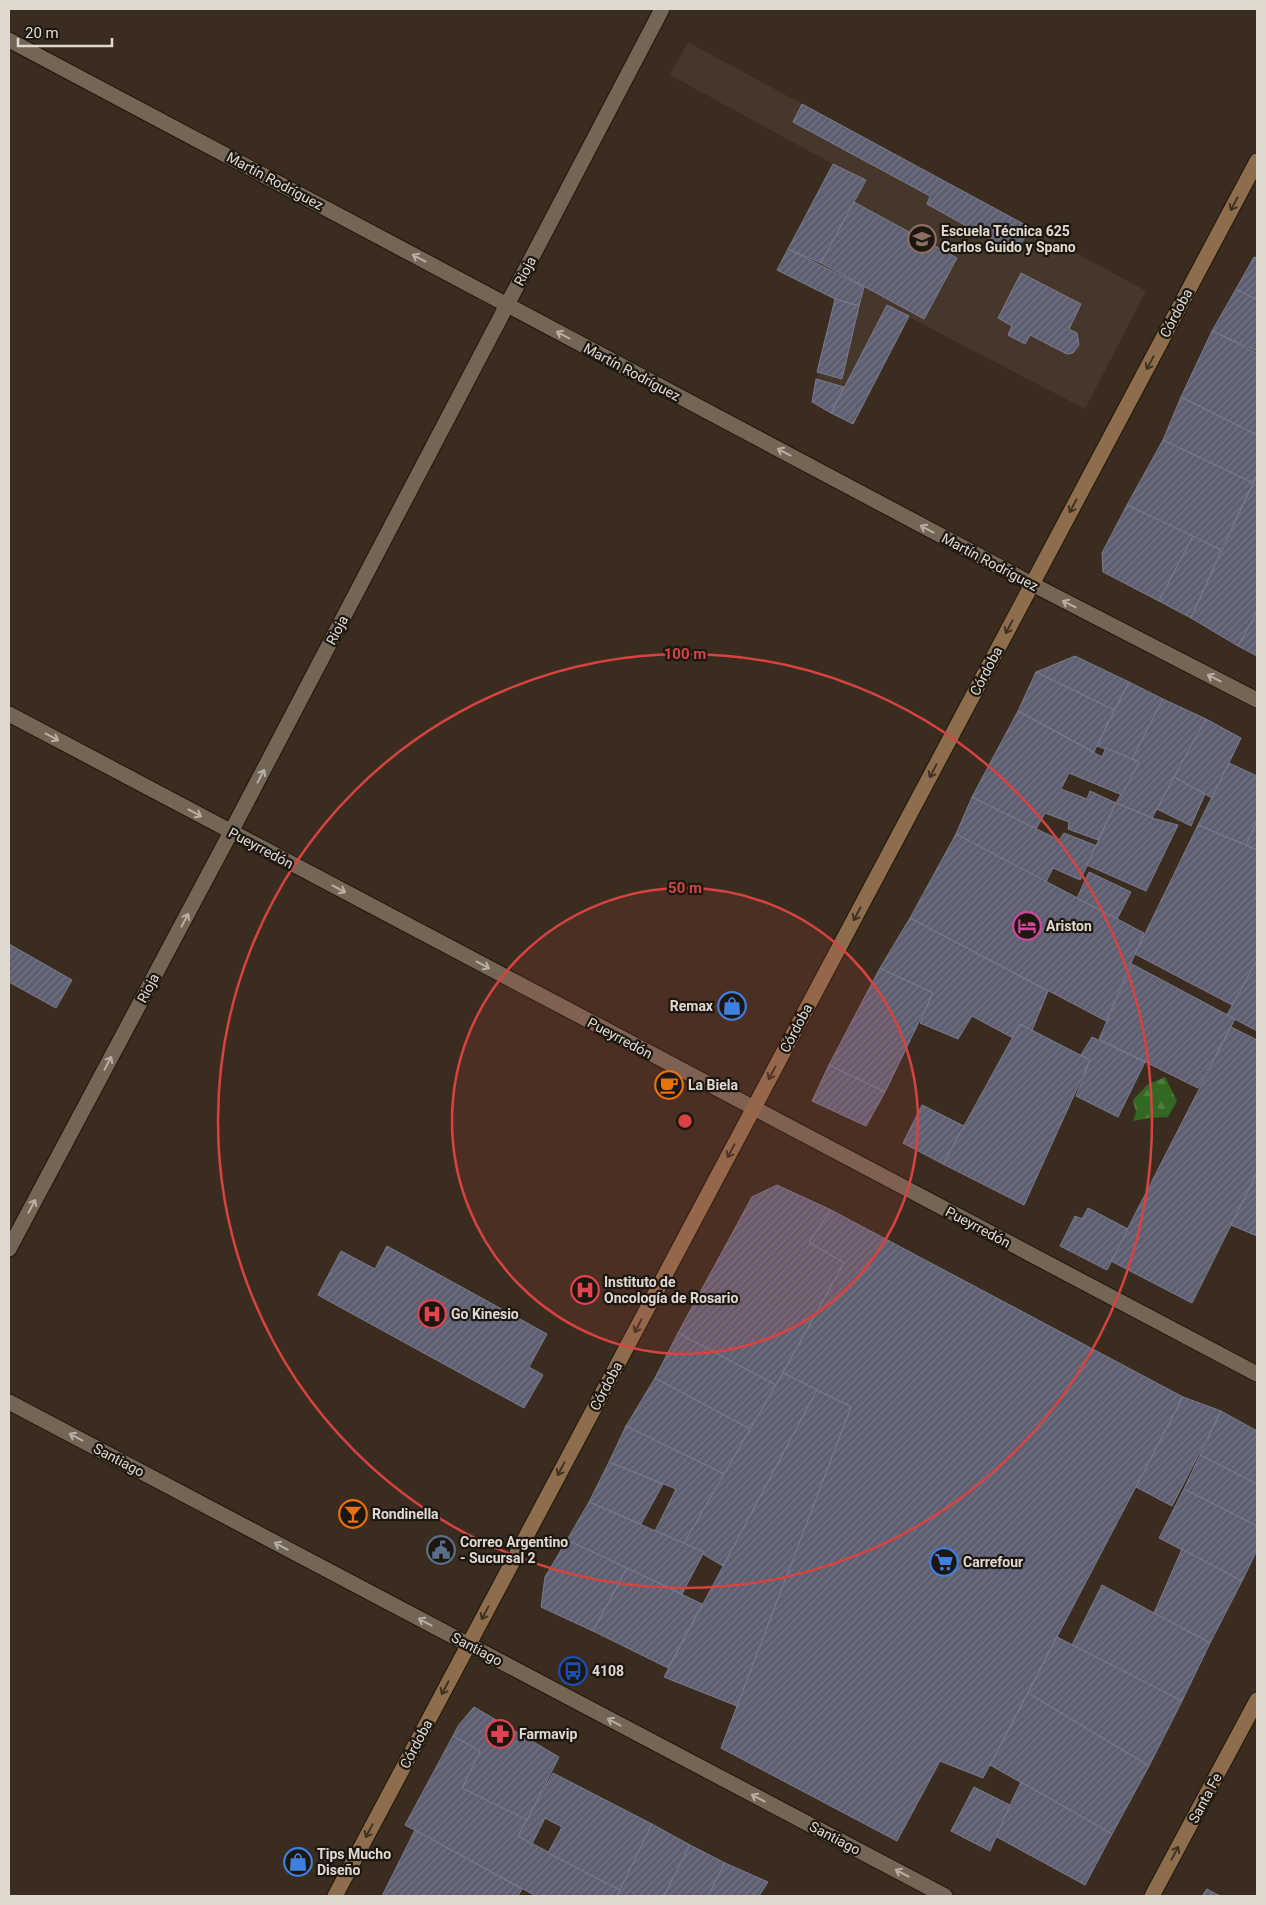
<svg xmlns="http://www.w3.org/2000/svg" width="1266" height="1905" font-family="Roboto,sans-serif">
	<defs>
		<pattern id="forest-firs" width="22" height="20" patternUnits="userSpaceOnUse" patternTransform="scale(1.25)"><rect width="22" height="20" fill="#326821"/><path d="M5 1l3.5 6h-7zM16 11l3.5 6h-7z" fill="#4f7d40"/></pattern>
		<pattern id="building-hatch" width="6" height="6" patternUnits="userSpaceOnUse" patternTransform="scale(1.25)"><rect width="6" height="6" fill="#5d5e71"/><path d="M-1 1l2-2M0 6l6-6M5 7l2-2" fill="none" stroke="#747484"/></pattern>
	</defs>
	<rect width="100%" height="100%" fill="#3a2d1f"/>
	<polygon fill="#45382a" points="688,42 1146,291 1085,409 909,317 853,424 812,402 835,299 777,270 833,164 670,75"/>
	<polygon fill="url(#forest-firs)" points="1165,1077 1177,1101 1168,1117 1149,1118 1133,1121 1136,1112 1133,1100 1147,1085"/>
	<g fill="url(#building-hatch)" stroke="#7a7c90">
		<polygon points="802,104 1031,228 1015,253 927,204 930,196 793,122"/>
		<polygon points="833,164 866,180 821,263 788,249"/>
		<polygon points="854,202 957,258 924,319 821,263"/>
		<polygon points="788,249 864,287 859,306 835,299 777,270"/>
		<polygon points="1254,257 1257,258 1257,300 1236,289"/>
		<polygon points="1021,273 1081,304 1069,329 1077,333 1079,345 1073,353 1067,354 1030,335 1025,344 1008,335 1012,326 998,318"/>
		<polygon points="1236,289 1257,300 1257,351 1212,331"/>
		<polygon points="835,299 859,306 842,379 817,372"/>
		<polygon points="887,305 909,316 853,424 831,413"/>
		<polygon points="1212,331 1257,353 1257,435 1181,397"/>
		<polygon points="816,379 844,387 831,413 812,402"/>
		<polygon points="1181,397 1257,435 1257,475 1253,483 1163,440"/>
		<polygon points="1163,440 1253,483 1221,550 1127,505"/>
		<polygon points="1257,475 1257,612 1238,646 1191,618"/>
		<polygon points="1127,505 1193,536 1159,601 1103,572 1102,553"/>
		<polygon points="1193,536 1221,550 1191,618 1159,601"/>
		<polygon points="1257,612 1257,656 1238,646"/>
		<polygon points="1075,656 1129,682 1114,710 1036,672"/>
		<polygon points="1036,672 1114,710 1094,752 1018,711"/>
		<polygon points="1129,682 1163,699 1132,759 1097,746"/>
		<polygon points="1163,699 1206,719 1152,818 1116,803 1139,762 1132,759"/>
		<polygon points="1018,711 1102,757 1106,748 1139,762 1122,795 1069,773 1061,789 1087,799 1090,791 1116,803 1098,840 1068,829 1069,822 1045,813 1036,829 972,797"/>
		<polygon points="1206,719 1241,738 1212,798 1174,777"/>
		<polygon points="1229,763 1257,776 1257,821 1246,845 1198,825"/>
		<polygon points="1174,777 1205,794 1191,826 1157,809"/>
		<polygon points="972,797 1059,840 1064,833 1097,846 1080,880 1053,868 1046,882 956,834"/>
		<polygon points="1116,803 1152,818 1178,825 1146,891 1087,865"/>
		<polygon points="1257,821 1257,850 1246,845"/>
		<polygon points="1198,825 1257,850 1257,895 1255,899 1257,899 1257,963 1234,1006 1135,954"/>
		<polygon points="956,834 1144,933 1106,1021 910,918"/>
		<polygon points="1089,872 1131,892 1117,919 1077,898"/>
		<polygon points="910,918 1048,991 1026,1045 972,1016 958,1039 920,1023 933,993 880,968"/>
		<polygon points="9,944 72,980 56,1008 9,982"/>
		<polygon points="1257,960 1257,1031 1227,1015"/>
		<polygon points="1132,964 1235,1019 1198,1088 1099,1039"/>
		<polygon points="880,968 933,993 885,1092 829,1065"/>
		<polygon points="1020,1024 1090,1060 1024,1205 943,1164"/>
		<polygon points="1231,1027 1257,1040 1257,1173 1192,1303 1111,1261"/>
		<polygon points="1092,1037 1145,1062 1118,1117 1076,1096 1090,1060 1081,1055"/>
		<polygon points="829,1065 885,1092 866,1126 812,1101"/>
		<polygon points="922,1105 964,1126 943,1164 903,1143"/>
		<polygon points="1257,1173 1257,1236 1231,1225"/>
		<polygon points="777,1185 831,1210 809,1242 844,1263 776,1385 678,1333 752,1197"/>
		<polygon points="1088,1208 1128,1229 1107,1270 1060,1246 1075,1216 1082,1219"/>
		<polygon points="831,1210 1183,1397 983,1778 940,1761 897,1841 721,1748 851,1407 783,1373 844,1263 809,1242"/>
		<polygon points="387,1246 547,1334 529,1367 543,1375 524,1408 318,1295 341,1251 375,1269"/>
		<polygon points="678,1333 776,1385 750,1429 655,1378"/>
		<polygon points="783,1373 817,1390 723,1566 684,1543"/>
		<polygon points="655,1378 750,1429 724,1474 626,1426"/>
		<polygon points="817,1390 851,1407 737,1706 664,1677"/>
		<polygon points="1183,1397 1221,1411 1172,1506 1136,1487"/>
		<polygon points="1221,1411 1257,1431 1257,1484 1200,1455"/>
		<polygon points="626,1426 724,1474 684,1543 655,1531 676,1489 609,1462"/>
		<polygon points="1200,1455 1257,1484 1257,1526 1184,1489"/>
		<polygon points="609,1462 663,1484 641,1524 589,1502"/>
		<polygon points="1184,1489 1257,1526 1257,1550 1242,1581 1159,1538"/>
		<polygon points="589,1502 704,1552 682,1594 567,1540"/>
		<polygon points="567,1540 627,1568 593,1631 541,1607 545,1577"/>
		<polygon points="1182,1549 1242,1581 1210,1643 1154,1613"/>
		<polygon points="627,1568 702,1604 668,1668 593,1631"/>
		<polygon points="1102,1585 1210,1643 1182,1701 1071,1647"/>
		<polygon points="1057,1637 1182,1701 1149,1766 1028,1693"/>
		<polygon points="1028,1693 1149,1766 1112,1834 990,1765"/>
		<polygon points="474,1707 559,1757 527,1820 462,1788 480,1751 453,1736 458,1726"/>
		<polygon points="453,1736 480,1751 462,1788 527,1820 518,1836 620,1890 617,1896 536,1896 405,1825"/>
		<polygon points="553,1773 652,1824 620,1890 548,1853 562,1827 545,1818 532,1844 518,1836"/>
		<polygon points="1021,1782 1112,1834 1085,1885 995,1836"/>
		<polygon points="974,1787 1010,1805 990,1851 951,1831"/>
		<polygon points="652,1824 690,1845 664,1896 617,1896"/>
		<polygon points="415,1830 522,1889 518,1896 382,1896"/>
		<polygon points="690,1845 725,1863 708,1896 664,1896"/>
		<polygon points="725,1863 768,1882 759,1896 708,1896"/>
		<polygon points="1207,1889 1220,1896 1202,1896"/>
	</g>
	<g fill="none" stroke-linecap="round" stroke-linejoin="round">
		<defs>
			<g id="minor">
				<polyline points="9,40 1032,584 1257,700"/>
				<polyline points="9,714 1257,1374"/>
				<polyline points="9,1249 231,832 662,9"/>
				<polyline points="9,1402 945,1896"/>
			</g>
			<g id="secondary">
				<polyline points="335,1896 1257,161"/>
				<polyline points="1152,1896 1257,1700"/>
			</g>
		</defs>
		<use href="#minor" stroke="#201508" stroke-width="17"/>
		<use href="#secondary" stroke="#201508" stroke-width="17"/>
		<use href="#minor" stroke="#736656" stroke-width="15"/>
		<use href="#secondary" stroke="#8d6d4c" stroke-width="15"/>
	</g>
	<defs><path id="oneway-shaft" d="M-6 0H5M1.5-3L5.5 0L1.5 3" fill="none" stroke-width="1.6" stroke-linecap="round" stroke-linejoin="round" transform="scale(1.25)"/></defs>
	<g stroke="#3e3122">
		<use href="#oneway-shaft" transform="translate(1234 204) rotate(118)"/>
		<use href="#oneway-shaft" transform="translate(1150 363) rotate(118)"/>
		<use href="#oneway-shaft" transform="translate(1073 506) rotate(118)"/>
		<use href="#oneway-shaft" transform="translate(1009 627) rotate(118)"/>
		<use href="#oneway-shaft" transform="translate(933 771) rotate(118)"/>
		<use href="#oneway-shaft" transform="translate(857 914) rotate(118)"/>
		<use href="#oneway-shaft" transform="translate(772 1073) rotate(118)"/>
		<use href="#oneway-shaft" transform="translate(731 1151) rotate(118)"/>
		<use href="#oneway-shaft" transform="translate(638 1326) rotate(118)"/>
		<use href="#oneway-shaft" transform="translate(561 1469) rotate(118)"/>
		<use href="#oneway-shaft" transform="translate(485 1613) rotate(118)"/>
		<use href="#oneway-shaft" transform="translate(445 1688) rotate(118)"/>
		<use href="#oneway-shaft" transform="translate(369 1831) rotate(118)"/>
		<use href="#oneway-shaft" transform="translate(1175 1853) rotate(-62)"/>
	</g>
	<g stroke="#bab1a5">
		<use href="#oneway-shaft" transform="translate(419 258) rotate(-152)"/>
		<use href="#oneway-shaft" transform="translate(563 335) rotate(-152)"/>
		<use href="#oneway-shaft" transform="translate(784 452) rotate(-152)"/>
		<use href="#oneway-shaft" transform="translate(927 529) rotate(-152)"/>
		<use href="#oneway-shaft" transform="translate(1069 604) rotate(-153)"/>
		<use href="#oneway-shaft" transform="translate(1214 678) rotate(-153)"/>
		<use href="#oneway-shaft" transform="translate(52 737) rotate(28)"/>
		<use href="#oneway-shaft" transform="translate(261 776) rotate(-62)"/>
		<use href="#oneway-shaft" transform="translate(195 813) rotate(28)"/>
		<use href="#oneway-shaft" transform="translate(339 889) rotate(28)"/>
		<use href="#oneway-shaft" transform="translate(185 920) rotate(-62)"/>
		<use href="#oneway-shaft" transform="translate(483 965) rotate(28)"/>
		<use href="#oneway-shaft" transform="translate(108 1063) rotate(-62)"/>
		<use href="#oneway-shaft" transform="translate(32 1206) rotate(-62)"/>
		<use href="#oneway-shaft" transform="translate(76 1437) rotate(-152)"/>
		<use href="#oneway-shaft" transform="translate(281 1546) rotate(-152)"/>
		<use href="#oneway-shaft" transform="translate(425 1622) rotate(-152)"/>
		<use href="#oneway-shaft" transform="translate(614 1722) rotate(-152)"/>
		<use href="#oneway-shaft" transform="translate(758 1798) rotate(-152)"/>
		<use href="#oneway-shaft" transform="translate(902 1873) rotate(-152)"/>
	</g>
	<circle cx="685" cy="1121" r="233" fill="#d84341" fill-opacity=".12"/>
	<g fill="none" stroke="#d84341" stroke-width="2.5">
		<circle cx="685" cy="1121" r="233"/>
		<circle cx="685" cy="1121" r="467"/>
	</g>
	<defs>
		<symbol id="school-ring" viewBox="-11 -11 22 22"><circle r="9.5" fill="#1c1710" stroke="#8d6e63" stroke-width="1.5"/><path d="M0-5L7-2L0 1L-7-2ZM-4 1L0 2.5L4 1V4Q0 6-4 4Z" fill="#8d6e63"/></symbol>
		<symbol id="hotel-ring" viewBox="-11 -11 22 22"><circle r="9.5" fill="#1c1710" stroke="#d1479c" stroke-width="1.5"/><path d="M-6-4.5h1.5V1H6V5H4.5V3h-9V5H-6ZM-4 0a1.8 1.8 0 1 1 3.6 0ZM.5 0V-2.5h3Q6-2.5 6 0Z" fill="#d1479c"/></symbol>
		<symbol id="shop-ring" viewBox="-11 -11 22 22"><circle r="9.5" fill="#1c1710" stroke="#3f7fe0" stroke-width="1.5"/><path d="M-5-2.5h2.3a2.7 3.5 0 0 1 5.4 0H5L5.5 6h-11ZM-1.5-2.5h3a1.5 2.3 0 0 0-3 0Z" fill="#3f7fe0"/></symbol>
		<symbol id="cafe-ring" viewBox="-11 -11 22 22"><circle r="9.5" fill="#1c1710" stroke="#e8710a" stroke-width="1.5"/><path d="M-5.5-4.5H6V0H3Q3 3.5 0 3.5H-2.5Q-5.5 3.5-5.5 0ZM3-3.2v2h1.7v-2ZM-6 4.5H4V6H-6Z" fill="#e8710a"/></symbol>
		<symbol id="hospital-ring" viewBox="-11 -11 22 22"><circle r="9.5" fill="#1c1710" stroke="#e0444e" stroke-width="1.5"/><path d="M-5-5h3v3.5h4V-5h3V5h-3V1.5h-4V5h-3Z" fill="#e0444e"/></symbol>
		<symbol id="bar-ring" viewBox="-11 -11 22 22"><circle r="9.5" fill="#1c1710" stroke="#e8710a" stroke-width="1.5"/><path d="M-6-5H6L.8 .8V4.5H3.5V6h-7V4.5H-.8V.8Z" fill="#e8710a"/></symbol>
		<symbol id="civic-ring" viewBox="-11 -11 22 22"><circle r="9.5" fill="#1c1710" stroke="#5c6f8a" stroke-width="1.5"/><path d="M-.6-6.5H3V-4.5H.6V-3L4-1V1h2V6H-6V1h2V-1L-.6-3ZM-1.2 2.5V6h2.4V2.5Z" fill="#5c6f8a"/></symbol>
		<symbol id="supermarket-ring" viewBox="-11 -11 22 22"><circle r="9.5" fill="#1c1710" stroke="#3f7fe0" stroke-width="1.5"/><path d="M-6-5.5h2.5l.6 2H6L4.5 2H-2.5L-4.4-4H-6ZM-1.5 3.2a1.3 1.3 0 1 0 .1 0ZM3 3.2a1.3 1.3 0 1 0 .1 0Z" fill="#3f7fe0"/></symbol>
		<symbol id="bus-ring" viewBox="-11 -11 22 22"><circle r="9.5" fill="#1c1710" stroke="#1a4fb4" stroke-width="1.5"/><path d="M-5-6H5V4H4V6H2V4H-2V6H-4V4H-5ZM-3.5-4V0h7V-4ZM-3.5 1.2v1.5H-2V1.2ZM2 1.2v1.5H3.5V1.2Z" fill="#1a4fb4"/></symbol>
		<symbol id="pharmacy-ring" viewBox="-11 -11 22 22"><circle r="9.5" fill="#1c1710" stroke="#e0444e" stroke-width="1.5"/><path d="M-2-6h4v4h4v4h-4v4h-4v-4h-4v-4h4Z" fill="#e0444e"/></symbol>
	</defs>
	<g fill-rule="evenodd">
		<use href="#school-ring" x="906" y="223" width="32" height="32"/>
		<use href="#hotel-ring" x="1011" y="910" width="32" height="32"/>
		<use href="#shop-ring" x="716" y="990" width="32" height="32"/>
		<use href="#cafe-ring" x="653" y="1069" width="32" height="32"/>
		<use href="#hospital-ring" x="569" y="1274" width="32" height="32"/>
		<use href="#hospital-ring" x="416" y="1298" width="32" height="32"/>
		<use href="#bar-ring" x="337" y="1498" width="32" height="32"/>
		<use href="#civic-ring" x="425" y="1534" width="32" height="32"/>
		<use href="#supermarket-ring" x="928" y="1546" width="32" height="32"/>
		<use href="#bus-ring" x="557" y="1655" width="32" height="32"/>
		<use href="#pharmacy-ring" x="484" y="1718" width="32" height="32"/>
		<use href="#shop-ring" x="282" y="1846" width="32" height="32"/>
	</g>
	<g text-anchor="middle" dominant-baseline="central" stroke-width="4.5" stroke-linejoin="round" paint-order="stroke">
		<g font-size="14" fill="#e1d9d0" stroke="#1c1710">
			<text transform="translate(275 181) rotate(28)">Martín Rodríguez</text>
			<text transform="translate(525 271) rotate(-62)">Rioja</text>
			<text transform="translate(1176 313) rotate(-62)">Córdoba</text>
			<text transform="translate(632 372) rotate(28)">Martín Rodríguez</text>
			<text transform="translate(990 562) rotate(28)">Martín Rodríguez</text>
			<text transform="translate(337 630) rotate(-62)">Rioja</text>
			<text transform="translate(986 671) rotate(-62)">Córdoba</text>
			<text transform="translate(261 848) rotate(28)">Pueyrredón</text>
			<text transform="translate(148 988) rotate(-62)">Rioja</text>
			<text transform="translate(796 1028) rotate(-62)">Córdoba</text>
			<text transform="translate(620 1038) rotate(28)">Pueyrredón</text>
			<text transform="translate(978 1227) rotate(28)">Pueyrredón</text>
			<text transform="translate(606 1386) rotate(-62)">Córdoba</text>
			<text transform="translate(119 1460) rotate(28)">Santiago</text>
			<text transform="translate(477 1649) rotate(28)">Santiago</text>
			<text transform="translate(416 1744) rotate(-62)">Córdoba</text>
			<text transform="translate(1205 1798) rotate(-62)">Santa Fe</text>
			<text transform="translate(835 1838) rotate(28)">Santiago</text>
		</g>
		<g font-size="14" font-weight="bold" fill="#e1d9d0" stroke="#1c1710" text-anchor="start">
			<text x="941" y="231">Escuela Técnica 625<tspan x="941" dy="16">Carlos Guido y Spano</tspan></text>
			<text x="1046" y="926">Ariston</text>
			<text x="713" y="1006" text-anchor="end">Remax</text>
			<text x="688" y="1085">La Biela</text>
			<text x="604" y="1282">Instituto de<tspan x="604" dy="16">Oncología de Rosario</tspan></text>
			<text x="451" y="1314">Go Kinesio</text>
			<text x="372" y="1514">Rondinella</text>
			<text x="460" y="1542">Correo Argentino<tspan x="460" dy="16">- Sucursal 2</tspan></text>
			<text x="963" y="1562">Carrefour</text>
			<text x="592" y="1671">4108</text>
			<text x="519" y="1734">Farmavip</text>
			<text x="317" y="1854">Tips Mucho<tspan x="317" dy="16">Diseño</tspan></text>
		</g>
	</g>
	<circle cx="685" cy="1121" r="8" fill="#d84341" stroke="#1c1710" stroke-width="2.5"/>
	<g font-size="15" text-anchor="middle" font-weight="bold" fill="#d84341" stroke="#1c1710" stroke-width="4.5" stroke-linejoin="round" paint-order="stroke">
		<text x="685" y="659">100 m</text>
		<text x="685" y="893">50 m</text>
	</g>
	<rect width="1266" height="1905" fill="none" stroke="#e1d9d0" stroke-width="20"/>
	<path d="M18 38v8h94v-8" fill="none" stroke="#e1d9d0" stroke-width="2.5"/>
	<text x="25" y="38" font-size="15" fill="#e1d9d0" stroke="#1c1710" stroke-width="4" paint-order="stroke">20 m</text>
</svg>
